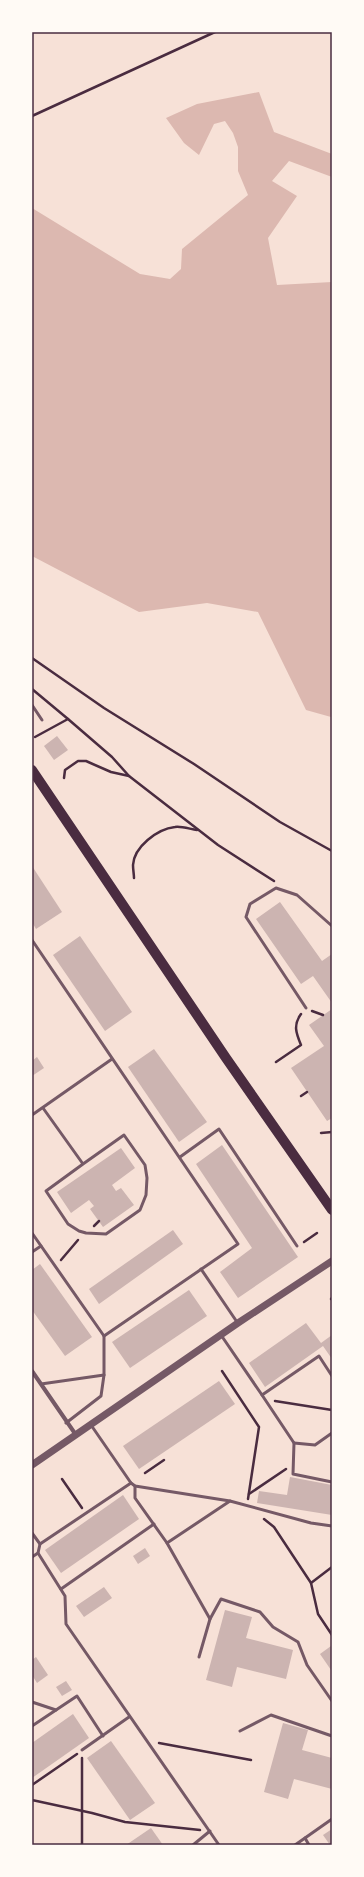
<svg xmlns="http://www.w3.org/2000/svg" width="364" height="1877" font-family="Barlow,sans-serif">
	<rect width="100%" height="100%" fill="#f7e1d7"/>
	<polygon fill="#dcb8b0" points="259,92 274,132 332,154 332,177 289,161 272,181 297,196 268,238 277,285 332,282 331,717 306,710 258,612 207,603 139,612 32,556 32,208 140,274 170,279 181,269 182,249 248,195 238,171 238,147 233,133 225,121 214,124 199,155 184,143 166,118 197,104"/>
	<g fill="#ccb4b1">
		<polygon points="57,736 68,750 54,760 44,746"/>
		<polygon points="32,866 62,912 36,929 32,922"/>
		<polygon points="280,902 322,961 332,954 332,1003 313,976 301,984 256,919"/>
		<polygon points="80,936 132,1012 105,1031 53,955"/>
		<polygon points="332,1009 332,1118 327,1121 291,1068 324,1046 309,1025"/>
		<polygon points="154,1049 207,1122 179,1142 128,1067"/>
		<polygon points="37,1057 44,1068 32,1076 32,1061"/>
		<polygon points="222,1145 298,1257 238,1298 220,1272 252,1248 196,1164"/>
		<polygon points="121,1148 135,1168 112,1185 116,1191 121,1188 134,1205 103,1227 90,1209 94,1206 89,1200 71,1213 57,1192"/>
		<polygon points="173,1230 183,1244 99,1304 89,1289"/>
		<polygon points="40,1264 92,1337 65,1356 32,1310 32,1270"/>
		<polygon points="189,1290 207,1316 130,1368 112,1342"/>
		<polygon points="306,1323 321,1343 332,1335 332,1359 323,1346 265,1387 249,1363"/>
		<polygon points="219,1381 235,1404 139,1469 123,1446"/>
		<polygon points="290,1477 332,1485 332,1515 257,1503 259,1491 287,1495"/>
		<polygon points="123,1495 139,1519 61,1573 45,1550"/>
		<polygon points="145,1548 150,1556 138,1564 133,1556"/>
		<polygon points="104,1587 112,1598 84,1617 76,1606"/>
		<polygon points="225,1610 252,1617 246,1638 293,1650 286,1679 237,1667 232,1687 206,1680"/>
		<polygon points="331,1646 332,1669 331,1670 320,1654"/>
		<polygon points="36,1657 48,1675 37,1683 32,1675 32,1660"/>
		<polygon points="66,1681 72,1690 62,1696 56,1687"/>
		<polygon points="73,1714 89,1738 32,1778 32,1743"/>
		<polygon points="283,1723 308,1730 302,1750 332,1758 332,1789 294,1779 288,1799 264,1792"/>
		<polygon points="111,1741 155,1803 130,1820 87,1758"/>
		<polygon points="151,1828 163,1845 126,1845"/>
		<polygon points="332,1829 332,1845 330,1845 323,1835"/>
	</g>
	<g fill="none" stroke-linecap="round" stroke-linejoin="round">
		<g stroke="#4a2c40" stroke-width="2.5">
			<polyline points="32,116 215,32"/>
			<polyline points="32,658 104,708 194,764 280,822 332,851"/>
			<polyline points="32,689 68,719"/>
			<polyline points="35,737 68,719 112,757 129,776 218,845 274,881"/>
			<polyline points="64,778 65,770 78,761 86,761 111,772 129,776"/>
			<path d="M 134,878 C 134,874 133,870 133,865 C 134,847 157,829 175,827 C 181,826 190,829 197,830"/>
			<polyline points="312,1011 323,1015"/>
			<path d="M 276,1062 L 301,1045 C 296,1033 293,1025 301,1014"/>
			<polyline points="301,1096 307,1092"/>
			<polyline points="321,1133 332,1132"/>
			<polyline points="94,1226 99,1221"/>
			<polyline points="304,1242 317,1233"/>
			<polyline points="61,1260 78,1240"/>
			<polyline points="331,1299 332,1298"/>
			<polyline points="222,1371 259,1427 248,1499"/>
			<polyline points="275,1401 332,1410"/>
			<polyline points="145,1473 164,1460"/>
			<polyline points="62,1479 82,1508"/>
			<polyline points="249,1494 286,1469"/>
			<polyline points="264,1519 274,1527 311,1583 318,1614 332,1635"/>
			<polyline points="311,1583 332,1567"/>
			<polyline points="159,1743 251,1760"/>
			<polyline points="32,1785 77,1754"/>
			<polyline points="32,1800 92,1813 125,1822 200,1830"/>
			<polyline points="82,1845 82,1758"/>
		</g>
		<g stroke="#755966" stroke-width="3">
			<polyline points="32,705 42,720"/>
			<polyline points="32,940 238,1244 104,1336"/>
			<polyline points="306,1008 246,917 250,904 276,888 297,895 332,926"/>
			<polyline points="43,1108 83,1164 124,1135 145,1165 147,1178 146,1195 140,1210 106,1234 86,1233 79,1231 68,1224 46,1191 83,1164"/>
			<polyline points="32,1115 112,1059"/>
			<polyline points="180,1157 219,1129 297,1246"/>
			<polyline points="32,1233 104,1336 104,1375 101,1396 66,1423"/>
			<polyline points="32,1252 41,1246"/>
			<polyline points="201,1269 237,1322"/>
			<polyline points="221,1335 262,1395 319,1356 332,1376"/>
			<polyline points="41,1384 104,1375"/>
			<polyline points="262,1395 294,1443 293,1474 332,1482"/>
			<polyline points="91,1425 131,1483 135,1486 230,1501 311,1523 332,1526"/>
			<polyline points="294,1443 315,1445 332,1433"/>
			<polyline points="135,1486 135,1498 167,1543 230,1501"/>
			<polyline points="32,1533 40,1544 38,1553 65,1596 66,1624 219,1845"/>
			<polyline points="167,1543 210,1619 221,1599 260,1612 273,1627 298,1642 307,1665 332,1701"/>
			<polyline points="40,1544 131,1483"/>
			<polyline points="32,1557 38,1553"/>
			<polyline points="61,1589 154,1524"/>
			<polyline points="199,1657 210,1619"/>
			<polyline points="32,1702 56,1710"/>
			<polyline points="32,1726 77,1696 103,1736"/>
			<polyline points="240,1731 271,1715 332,1736"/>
			<polyline points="82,1750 129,1717"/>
			<polyline points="193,1845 210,1831"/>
			<polyline points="295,1845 305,1838"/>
			<polyline points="309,1845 305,1838 332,1819"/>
		</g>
		<polyline stroke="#755966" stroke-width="4" points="32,1371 76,1435"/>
		<polyline stroke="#755966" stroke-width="7" points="32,1465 238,1323 332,1261"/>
		<polyline stroke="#4a2c40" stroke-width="10" points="32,770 226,1058 332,1210"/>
	</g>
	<rect width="364" height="1877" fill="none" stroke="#fffaf5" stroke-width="66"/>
	<rect x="33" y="33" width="298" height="1811" fill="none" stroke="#4a2c40" stroke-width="1.5"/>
</svg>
